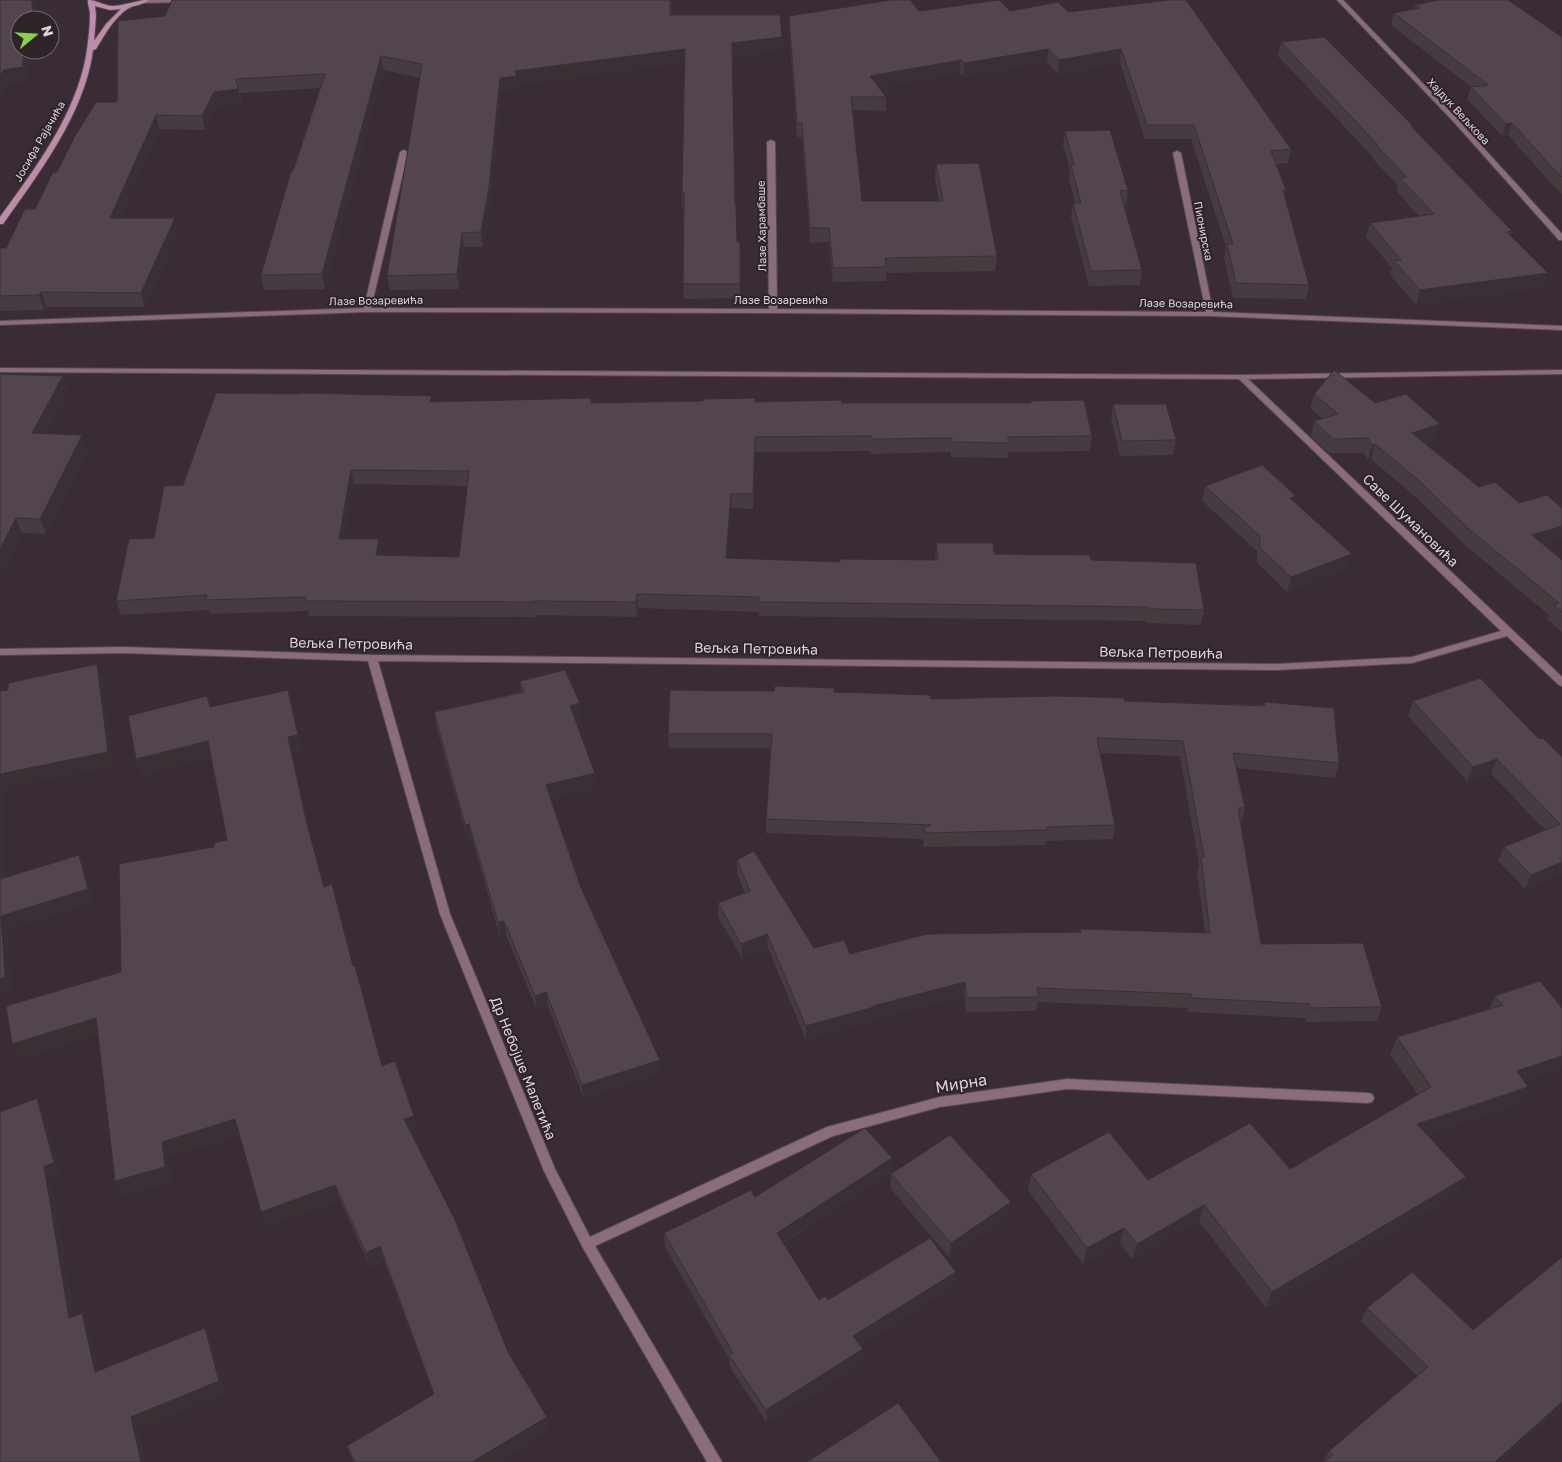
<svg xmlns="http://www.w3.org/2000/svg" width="1562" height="1462" font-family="'Golos Text',sans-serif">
	<rect width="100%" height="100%" fill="#392c34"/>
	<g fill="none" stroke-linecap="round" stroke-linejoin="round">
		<defs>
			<g id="street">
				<polygon points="141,0 188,0 185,2 143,3 141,2"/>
				<polygon points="1337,0 1343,0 1457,119 1562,234 1562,240 1559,240 1453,121"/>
				<polygon points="771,140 775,142 777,309 1206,312 1173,153 1177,151 1181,153 1213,312 1562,326 1562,330 1210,316 773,313 367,312 0,325 0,321 364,308 400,152 404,150 408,152 371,308 769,309 767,142"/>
				<polygon points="0,368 1241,375 1562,370 1562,374 1248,379 1562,677 1562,686 1559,685 1507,636 1412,663 1277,670 378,661 450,914 555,1169 590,1237 827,1127 940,1097 1067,1079 1368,1093 1372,1094 1374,1098 1372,1102 1368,1103 1067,1089 940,1107 833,1136 595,1246 722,1462 707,1462 583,1248 544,1171 440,914 368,661 123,653 0,655 0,649 123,647 372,655 1277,664 1412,657 1501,631 1239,379 0,372"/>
			</g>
			<path id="secondary" d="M 88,0 C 96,0 103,5 112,6 C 125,6 136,0 149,0 C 144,4 137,5 131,7 C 116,14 104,36 96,49 L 93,50 C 85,113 39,173 3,224 L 0,224 L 0,217 C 35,169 75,116 86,56 C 88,43 90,28 90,14 C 90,9 87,4 88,0 ZM 95,6 L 110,10 L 121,9 L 106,24 L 94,41 L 96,16 Z"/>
		</defs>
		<use href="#street" stroke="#564a52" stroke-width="2"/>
		<use href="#secondary" stroke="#564a52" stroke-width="2"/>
		<use href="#street" fill="#8a6c7d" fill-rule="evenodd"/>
		<use href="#secondary" fill="#bc8ca8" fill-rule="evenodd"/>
	</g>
	<g fill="#473b42" fill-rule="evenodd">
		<polygon points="172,0 671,0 671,15 782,50 732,57 735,205 737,242 740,242 740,298 684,299 683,284 684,208 682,208 682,193 684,63 518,85 518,90 501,92 491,201 483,247 464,247 459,289 390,290 387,276 420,78 383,70 325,289 264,290 261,275 293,171 320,88 240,93 241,103 217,106 205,130 159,129 120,218 178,233 145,307 46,307 44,310 0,311 0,248 6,248 35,209 57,172 117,102 165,16"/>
		<polygon points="1415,5 1562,37 1562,194 1547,179 1508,135 1502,136 1467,99 1471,87 1391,25 1394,13 1414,10"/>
		<polygon points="919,11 1068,12 1291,149 1288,163 1276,164 1286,190 1285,197 1309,285 1306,299 1233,298 1224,258 1226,246 1191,139 1145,139 1120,63 1058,74 1047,62 963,76 960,73 879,88 886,97 886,111 852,110 862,201 939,201 935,178 936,164 997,256 995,271 886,273 886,281 833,282 829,242 810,243 802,137 797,137 789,30 789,16"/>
		<polygon points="1281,42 1411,127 1512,231 1510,235 1548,273 1543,287 1416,305 1390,275 1392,268 1366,237 1370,223 1419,216 1397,192 1398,186 1373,159 1373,157 1278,56"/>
		<polygon points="1065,131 1128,190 1126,205 1124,205 1142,270 1140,285 1089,286 1071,217 1073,203 1075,203 1069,179 1070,170 1063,145"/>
		<polygon points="0,374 63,376 68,391 45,434 82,435 87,450 46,534 22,533 0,575"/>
		<path d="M 300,394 L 433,402 L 591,398 L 592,403 L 755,402 L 842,403 L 1031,403 L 1031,401 L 1092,436 L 1090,451 L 1008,452 L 1007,458 L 951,457 L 951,452 L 871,454 L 871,451 L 755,452 L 753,509 L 732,508 L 728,558 L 840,562 L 935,560 L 936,543 L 994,554 L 1091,560 L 1204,610 L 1201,625 L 1146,623 L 1146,621 L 759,616 L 759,612 L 638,608 L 637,617 L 537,615 L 537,617 L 309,616 L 308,611 L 210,614 L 208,610 L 121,615 L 116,601 L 154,538 L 183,485 ZM 354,484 L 468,486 L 459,557 L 382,555 L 382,554 L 379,539 L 344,539 Z"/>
		<polygon points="1314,394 1375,403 1440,424 1436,439 1424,443 1562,560 1562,632 1547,619 1549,615 1465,545 1412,494 1371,459 1368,460 1364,453 1329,453 1311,436 1314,421 1323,419 1310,408"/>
		<polygon points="1113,404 1176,440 1173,455 1120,456 1111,419"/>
		<polygon points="1205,486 1296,496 1294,502 1352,554 1347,569 1287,592 1257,563 1257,551 1202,501"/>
		<polygon points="520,681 581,718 575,720 595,773 597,788 551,799 581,888 660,1060 661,1074 584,1099 548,1006 537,1010 506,935 500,937 472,839 468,840 436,726 434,712 521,692"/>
		<polygon points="834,692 931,699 1125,701 1264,705 1265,702 1339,763 1335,778 1236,768 1245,808 1241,822 1261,944 1382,1007 1377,1021 1306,1022 1305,1018 1188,1012 1187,1008 1038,1002 1036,1011 966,1012 964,996 873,1019 873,1021 806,1040 768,948 742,958 718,917 718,903 745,893 737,874 737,860 814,948 850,954 1080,932 1080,929 1205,933 1197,872 1199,865 1180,756 1100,753 1115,825 1113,839 1046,841 1045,845 924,847 923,839 766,833 766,819 771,748 669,748 668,734"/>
		<polygon points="207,696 211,707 292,706 302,751 292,753 311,840 324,887 353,966 382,1066 414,1116 418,1131 411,1133 508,1352 547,1417 549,1430 498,1462 353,1462 347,1446 434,1395 384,1261 370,1267 340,1200 266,1227 240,1135 168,1157 172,1182 122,1196 115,1181 98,1035 20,1059 121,972 214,847 227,840 211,758 142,775 136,759"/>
		<polygon points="1413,701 1539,739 1562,757 1562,874 1525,889 1498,861 1504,847 1545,830 1491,774 1467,781 1408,716"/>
		<polygon points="1540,981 1525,1082 1520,1104 1427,1134 1459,1193 1266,1308 1199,1221 1132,1259 1120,1243 1083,1264 1028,1190 1031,1174 1148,1180 1290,1169 1418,1095 1390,1054 1397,1037 1489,1009 1495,996"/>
		<polygon points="892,1158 891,1173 783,1243 819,1300 828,1300 956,1272 954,1285 860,1345 863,1349 862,1363 767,1423 730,1368 729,1359 665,1247 664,1233 755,1197"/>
		<polygon points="891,1174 1008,1216 949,1257 890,1188"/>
		<polygon points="1562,1257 1562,1407 1500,1462 1323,1462 1329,1451 1417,1376 1361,1321 1367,1308 1473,1330"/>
	</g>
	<g fill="#393036">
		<polygon points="32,0 36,0 37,20 33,20"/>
		<polygon points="782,37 782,50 732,57 732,43"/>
		<polygon points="685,49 685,63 518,85 518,90 501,92 491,201 483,247 481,232 500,78 515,71"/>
		<polygon points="1049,49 1047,62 963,76 964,63"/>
		<polygon points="1121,49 1120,63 1058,74 1059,60"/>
		<polygon points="23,50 28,50 27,82 8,85 0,97 0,75 4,70"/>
		<polygon points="381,56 383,70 325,289 322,274"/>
		<polygon points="961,60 960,73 869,90 870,76"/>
		<polygon points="236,79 241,103 217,106 205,130 202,116 214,92"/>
		<polygon points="156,115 159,129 114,232 110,218"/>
		<polygon points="1512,123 1508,135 1502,136 1506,124"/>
		<polygon points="175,218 178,233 145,307 141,293"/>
		<polygon points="462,233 464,247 459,289 457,274"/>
		<polygon points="1548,273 1543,287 1416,305 1420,290"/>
		<polygon points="41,292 46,307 44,310 39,295"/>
		<polygon points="63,376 68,391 37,448 32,433"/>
		<polygon points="1440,424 1436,439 1408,448 1412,433"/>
		<polygon points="82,435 87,450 46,534 40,519"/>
		<polygon points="755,437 755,452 753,509 753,494"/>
		<polygon points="1375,444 1371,459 1368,460 1372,445"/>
		<polygon points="351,470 354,484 342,553 339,539"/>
		<polygon points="731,494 732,508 727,573 726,558"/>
		<polygon points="1296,496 1292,511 1290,498"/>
		<polygon points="16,518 22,533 0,575 0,549"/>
		<polygon points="1562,526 1562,539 1526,550 1532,535"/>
		<polygon points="379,539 382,554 379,570 376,555"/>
		<polygon points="1352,554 1347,569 1287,592 1291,577"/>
		<polygon points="637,594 638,608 637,617 636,602"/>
		<polygon points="97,664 102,678 113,767 6,788 4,894 0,886 0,774"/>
		<polygon points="288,690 302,751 292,753 311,840 307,824 288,737"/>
		<polygon points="580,703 581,718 571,721 570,706"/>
		<polygon points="208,741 213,758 142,775 136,759"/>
		<polygon points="1497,759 1491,774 1467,781 1473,767"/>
		<polygon points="595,773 597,788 548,800 546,785"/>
		<polygon points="469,824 472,839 468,840 465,825"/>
		<polygon points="79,855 85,869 94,903 8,930 12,992 0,994 1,916"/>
		<polygon points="1562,862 1562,874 1525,889 1531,875"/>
		<polygon points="504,921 506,935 500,937 498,922"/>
		<polygon points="767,934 768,948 742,958 741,944"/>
		<polygon points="965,982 964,996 873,1019 873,1021 806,1040 806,1026 873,1006"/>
		<polygon points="546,992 548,1006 537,1010 535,996"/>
		<polygon points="96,1018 103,1034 20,1059 12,1044"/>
		<polygon points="1562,1056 1562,1069 1509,1088 1517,1071"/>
		<polygon points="660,1060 661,1074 584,1099 582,1085"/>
		<polygon points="1528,1087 1520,1104 1410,1140 1417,1124"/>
		<polygon points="37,1098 44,1113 61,1177 52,1181 77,1331 69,1318 44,1166"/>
		<polygon points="414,1116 418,1131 408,1134 404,1119"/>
		<polygon points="235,1119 241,1134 168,1157 172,1182 122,1196 115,1181 162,1142"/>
		<polygon points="892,1158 891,1173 777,1246 777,1233"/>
		<polygon points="1466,1177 1459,1193 1266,1308 1272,1292"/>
		<polygon points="335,1185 340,1200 266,1227 261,1212"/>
		<polygon points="1011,1202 1008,1216 949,1257 951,1243"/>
		<polygon points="1204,1205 1199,1221 1132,1259 1137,1244"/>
		<polygon points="1124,1228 1120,1243 1083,1264 1087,1248"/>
		<polygon points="380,1246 384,1261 370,1267 366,1253"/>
		<polygon points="956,1272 954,1285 853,1349 853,1336"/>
		<polygon points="82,1313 89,1326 102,1385 95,1372"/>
		<polygon points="205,1328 211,1342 225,1394 138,1430 145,1462 141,1462 131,1417"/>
		<polygon points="863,1349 862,1363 767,1423 766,1410"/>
		<polygon points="1562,1402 1562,1407 1500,1462 1495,1462"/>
		<polygon points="547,1417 549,1430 498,1462 472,1462"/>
	</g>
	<g fill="#52454d" stroke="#393036" fill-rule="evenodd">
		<polygon points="0,0 32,0 33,20 20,20 20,50 23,50 23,67 4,70 0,75"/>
		<polygon points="172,0 670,0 670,15 780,15 782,37 732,43 735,205 736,205 737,242 740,242 740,284 683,284 684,193 682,193 685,49 515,71 517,76 500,78 489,187 481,232 462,233 457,274 387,276 422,64 381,56 322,274 261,275 291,171 293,171 325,74 236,79 238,89 214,92 202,116 156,115 110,218 175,218 141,293 41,292 39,295 0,296 0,248 6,248 25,209 35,209 53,172 57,172 74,138 96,102 117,102 118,21 165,16"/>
		<polygon points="891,0 910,0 919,11 999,0 1010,11 1058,2 1068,12 1169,0 1186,0 1291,149 1271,151 1286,190 1283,190 1309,285 1236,283 1227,244 1233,244 1194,125 1147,125 1121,49 1059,60 1049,49 964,63 961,60 870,76 886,97 851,97 862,201 943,201 936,164 979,163 997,256 885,258 886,267 833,268 829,228 810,228 802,123 797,123 789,16"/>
		<polygon points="1439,0 1508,0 1562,37 1562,177 1551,166 1512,123 1506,124 1471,87 1488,85 1394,13 1420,8 1415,5"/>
		<polygon points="1324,37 1412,125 1410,125 1512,231 1507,232 1548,273 1420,290 1394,261 1401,260 1370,223 1434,214 1400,178 1407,177 1376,145 1378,145 1281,42"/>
		<polygon points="1110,130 1128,190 1120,191 1142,270 1091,271 1073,203 1081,203 1071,165 1074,165 1065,131"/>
		<polygon points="1334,370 1375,403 1406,394 1440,424 1412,433 1479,487 1495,482 1519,503 1547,495 1562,508 1562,526 1532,535 1562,560 1562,612 1553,605 1559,603 1470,530 1417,479 1375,444 1372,445 1368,438 1333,439 1314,421 1338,414 1314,394"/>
		<polygon points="0,374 63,376 32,433 82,435 40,519 16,518 0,549"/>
		<path d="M 216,393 L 300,394 L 300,393 L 432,396 L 430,402 L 591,398 L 591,403 L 703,401 L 703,399 L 755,398 L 755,402 L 841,400 L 842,403 L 1031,403 L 1031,401 L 1084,400 L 1092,436 L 1008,437 L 1008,443 L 952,442 L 952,438 L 872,439 L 871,436 L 755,437 L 753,494 L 731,494 L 726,558 L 840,562 L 840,559 L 938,560 L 936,543 L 993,543 L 994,554 L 1090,555 L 1091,560 L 1196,563 L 1204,610 L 1149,609 L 1148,607 L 759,602 L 759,597 L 637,594 L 636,602 L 534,601 L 535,602 L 305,601 L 306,597 L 206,600 L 207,595 L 116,601 L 129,539 L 154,538 L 164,486 L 183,485 ZM 351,470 L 469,471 L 459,557 L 376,555 L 379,539 L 339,539 Z"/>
		<polygon points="1113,404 1166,404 1176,440 1122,441"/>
		<polygon points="1262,465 1296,496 1290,498 1352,554 1291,577 1260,548 1260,536 1205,486"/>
		<polygon points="97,664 108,752 0,774 0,775 0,691 8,690 8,683"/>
		<polygon points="565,670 580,703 570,706 595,773 546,785 581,888 660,1060 582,1085 546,992 535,996 504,921 498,922 469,824 465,825 434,712 524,692 520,681"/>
		<polygon points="1480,678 1539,739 1543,738 1562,757 1562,862 1531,875 1504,847 1560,824 1497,759 1473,767 1413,701"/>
		<polygon points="775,686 835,688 834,692 930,695 931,699 1055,696 1124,698 1125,701 1265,706 1265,702 1334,708 1339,763 1233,753 1245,808 1238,808 1261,944 1363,943 1382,1007 1311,1008 1309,1004 1192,998 1191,994 1037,988 1039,997 967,998 965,982 873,1006 874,1007 806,1026 767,934 741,944 718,903 750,891 737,860 754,851 814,948 844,940 850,954 927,934 1081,932 1080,929 1210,933 1201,857 1204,857 1183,741 1097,738 1115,825 1047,827 1047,830 925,833 924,827 931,825 766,819 772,734 668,734 670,690 774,691"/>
		<polygon points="288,690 298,735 288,737 307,824 324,887 332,884 353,966 355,966 382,1066 395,1061 414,1116 404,1119 455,1220 508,1352 547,1417 472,1462 355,1462 347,1446 434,1394 380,1246 366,1253 335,1185 261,1212 235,1119 162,1142 165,1167 115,1181 96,1018 12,1044 6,1006 121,972 119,864 214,847 214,843 227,840 208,741 136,759 128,716 207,696 210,707"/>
		<polygon points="79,855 88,889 1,916 5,977 0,979 0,879"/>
		<polygon points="1540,981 1562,1008 1562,1056 1517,1071 1528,1087 1417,1124 1466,1177 1272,1292 1204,1205 1137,1244 1124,1228 1087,1248 1031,1174 1109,1132 1148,1180 1250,1123 1290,1169 1431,1087 1397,1037 1503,1005 1495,996"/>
		<polygon points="37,1098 54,1163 44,1166 69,1318 82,1313 95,1372 205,1328 219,1381 131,1417 141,1462 0,1462 0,1112"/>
		<polygon points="865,1128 892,1158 777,1233 819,1300 825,1296 828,1300 930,1238 956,1272 853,1336 863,1349 766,1410 729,1355 733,1353 664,1233 751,1190 755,1197"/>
		<polygon points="950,1135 1011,1202 951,1243 891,1174"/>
		<polygon points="1562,1257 1562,1402 1495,1462 1324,1462 1333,1455 1329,1451 1428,1367 1367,1308 1412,1272 1473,1330"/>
		<polygon points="898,1403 941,1462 807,1462"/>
	</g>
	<g text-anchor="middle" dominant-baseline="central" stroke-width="4" stroke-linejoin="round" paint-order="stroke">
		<g font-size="11" fill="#dcd4d8" stroke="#2f232a">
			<text transform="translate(1459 111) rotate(47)">Хајдук Вељкова</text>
			<text transform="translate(39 141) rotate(-60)">Јосифа Рајачића</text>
			<text transform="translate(761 226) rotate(-91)">Лазе Харамбаше</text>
			<text transform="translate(1204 231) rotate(79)">Пионирска</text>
			<text x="781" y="299">Лазе Возаревића</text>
			<text transform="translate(376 300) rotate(-1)">Лазе Возаревића</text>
			<text transform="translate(1186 303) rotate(1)">Лазе Возаревића</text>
		</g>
		<g font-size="14" fill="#dcd4d8" stroke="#2f232a">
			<text transform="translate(1411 520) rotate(44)">Саве Шумановића</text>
			<text transform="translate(351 643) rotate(1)">Вељка Петровића</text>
			<text transform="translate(756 648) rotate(1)">Вељка Петровића</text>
			<text transform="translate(1161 652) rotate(1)">Вељка Петровића</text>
			<text transform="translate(524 1068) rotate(68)">Др Небојше Малетића</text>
		</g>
		<g font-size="16" fill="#dcd4d8" stroke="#2f232a">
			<text transform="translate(961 1083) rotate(-9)">Мирна</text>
		</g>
	</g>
	<g transform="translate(35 35) rotate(72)"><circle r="24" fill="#2f232a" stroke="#746a70"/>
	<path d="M0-4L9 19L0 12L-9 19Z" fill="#88cf4a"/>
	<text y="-8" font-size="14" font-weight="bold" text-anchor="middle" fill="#dcd4d8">N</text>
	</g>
</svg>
